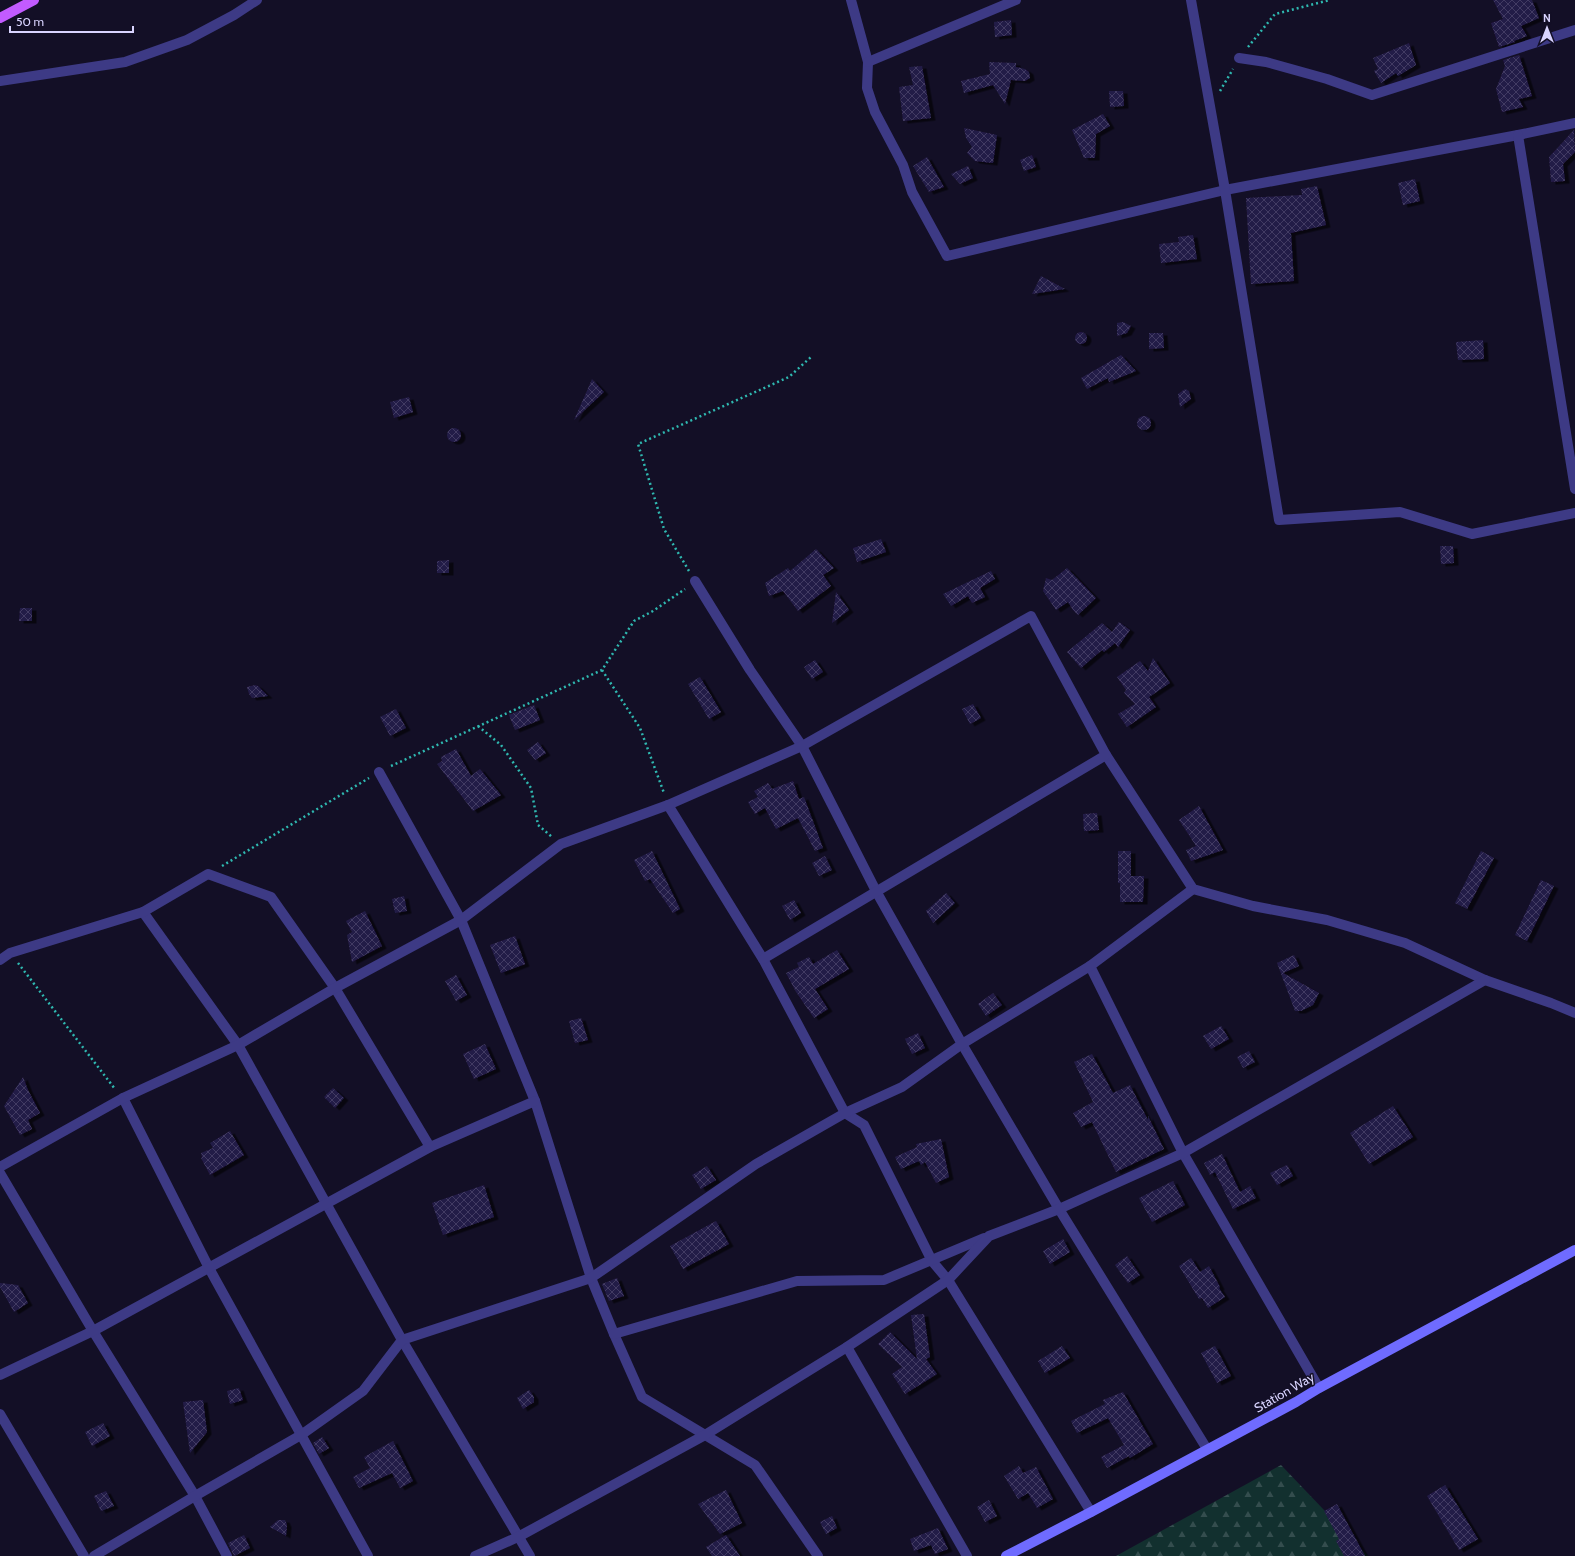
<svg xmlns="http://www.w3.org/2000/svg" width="1575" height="1556" font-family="Cabin,sans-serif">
	<defs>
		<pattern id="forest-firs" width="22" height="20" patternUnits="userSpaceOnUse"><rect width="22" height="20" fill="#12302f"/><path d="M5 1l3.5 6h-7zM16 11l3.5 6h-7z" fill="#344d4e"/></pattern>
		<pattern id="building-cross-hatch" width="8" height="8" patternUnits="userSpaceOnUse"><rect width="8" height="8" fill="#241b47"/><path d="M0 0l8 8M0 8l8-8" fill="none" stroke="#433b63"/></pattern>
		<filter id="shadow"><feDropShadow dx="4.5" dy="2.5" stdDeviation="0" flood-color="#0009"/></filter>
	</defs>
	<rect width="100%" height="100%" fill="#130f26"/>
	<polygon fill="url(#forest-firs)" points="1281,1465 1368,1556 1116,1556"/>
	<g fill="url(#building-cross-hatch)" filter="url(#shadow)">
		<polygon points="1493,0 1532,0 1539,18 1521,26 1527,36 1514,41 1515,42 1499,47 1491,23 1503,19"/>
		<polygon points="1011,20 1012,35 995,37 994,22"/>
		<polygon points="1409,43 1416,65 1398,76 1396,73 1381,83 1374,71 1378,69 1373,58"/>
		<polygon points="1519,55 1532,96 1519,99 1523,107 1502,112 1496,89 1505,66 1503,60"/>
		<polygon points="989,62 1016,63 1016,67 1025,69 1029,72 1030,78 1025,81 1011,80 1005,104 993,85 964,93 961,81 990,74"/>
		<polygon points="922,66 931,118 903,121 899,87 913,85 909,67"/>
		<polygon points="1109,91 1123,91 1124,106 1110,107"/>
		<polygon points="1103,114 1110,126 1096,134 1095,158 1084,158 1072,130"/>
		<polygon points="964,128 997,135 993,163 975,161 967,153 972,147 966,138"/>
		<polygon points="1574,130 1575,152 1563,164 1565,181 1551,182 1549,157"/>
		<polygon points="1032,155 1036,167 1024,171 1020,160"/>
		<polygon points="927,157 944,187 929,192 913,166"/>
		<polygon points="968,166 973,178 960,184 951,174"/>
		<polygon points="1415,179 1420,201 1403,205 1398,183"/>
		<polygon points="1317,186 1326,225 1291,233 1294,281 1251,284 1246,198 1302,195 1301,189"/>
		<polygon points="1193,235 1197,259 1161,263 1159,244 1179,242 1178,237"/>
		<polygon points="1041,276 1065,289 1032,294"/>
		<polygon points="1123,322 1131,326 1127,333 1117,336 1117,323"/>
		<circle cx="1081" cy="338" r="6"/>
		<polygon points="1149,333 1163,333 1164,348 1149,349"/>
		<polygon points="1483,340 1484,359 1458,360 1456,342"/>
		<polygon points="1121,355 1136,371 1109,382 1108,378 1087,389 1081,378"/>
		<polygon points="592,379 604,392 574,420 586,393"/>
		<polygon points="1185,389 1189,391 1191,399 1180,407 1178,394"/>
		<polygon points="409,397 413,412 394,418 390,402"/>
		<circle cx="1144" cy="423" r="7"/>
		<circle cx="454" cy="435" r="7"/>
		<polygon points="881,539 886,552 857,562 853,548"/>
		<polygon points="1440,546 1453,546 1454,563 1441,564"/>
		<polygon points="816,549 834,568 823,575 831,586 798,611 783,591 769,596 765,583 788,568 790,571"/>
		<polygon points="449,560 449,573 437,573 437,561"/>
		<polygon points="1067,568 1096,598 1078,615 1073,610 1068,602 1056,610 1043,591 1046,578 1052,580"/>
		<polygon points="991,571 995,579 980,588 985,597 972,603 968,596 951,606 943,594"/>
		<polygon points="836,592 849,610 832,623"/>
		<polygon points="20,608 32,608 32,621 19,621"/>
		<polygon points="1119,622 1130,630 1118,647 1115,643 1104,652 1102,650 1081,668 1067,652 1102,623 1112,632"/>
		<polygon points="1153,658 1170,683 1149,697 1156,707 1127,727 1118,714 1135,704 1124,693 1126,690 1117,677 1140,661 1148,671"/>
		<polygon points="815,660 823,672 812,679 804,667"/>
		<polygon points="700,677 721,712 709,719 688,684"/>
		<polygon points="255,685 258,686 268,696 252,698 249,694 247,687"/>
		<polygon points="973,704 981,718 970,724 962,709"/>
		<polygon points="534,705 540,720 515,730 509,715"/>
		<polygon points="396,709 406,728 390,736 380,717"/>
		<polygon points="538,742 546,753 535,760 527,750"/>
		<polygon points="456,749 471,776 480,769 501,795 473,811 437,764 442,761 441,757"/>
		<polygon points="793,781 799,799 804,797 823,848 815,851 798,818 776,829 765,808 755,814 748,802 758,797 754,791 768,783 772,789"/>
		<polygon points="1199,806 1223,850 1191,861 1186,850 1196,846 1179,820"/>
		<polygon points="1097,813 1099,830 1084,831 1083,814"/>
		<polygon points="652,851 680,909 673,913 650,879 645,881 634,860"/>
		<polygon points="1118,851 1131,851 1131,876 1144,876 1143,902 1120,902 1120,883 1118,883"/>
		<polygon points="1481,851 1494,858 1467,909 1455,903"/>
		<polygon points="825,856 832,870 819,876 812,863"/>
		<polygon points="1541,880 1554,886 1527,941 1515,935"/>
		<polygon points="946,893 955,903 933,923 926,911"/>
		<polygon points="404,896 407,911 395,913 392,899"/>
		<polygon points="794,900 801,913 790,920 782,906"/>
		<polygon points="365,911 382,946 352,962 347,935 352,932 346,921"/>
		<polygon points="515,936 525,964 501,973 490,945"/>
		<polygon points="837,950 849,969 815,989 828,1009 814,1018 796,992 786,973 799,967 797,963 809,957 813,964"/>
		<polygon points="1294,955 1299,966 1283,973 1319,993 1313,1005 1301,1011 1295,1011 1277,963"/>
		<polygon points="456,975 467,995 456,1001 445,981"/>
		<polygon points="993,993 1002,1005 986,1016 978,1004"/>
		<polygon points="581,1018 588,1040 575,1043 569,1021"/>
		<polygon points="1221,1026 1229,1039 1211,1049 1203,1036"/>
		<polygon points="918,1033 925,1048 912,1054 905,1039"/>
		<polygon points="485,1044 496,1069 474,1079 463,1054"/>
		<polygon points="1249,1051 1255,1062 1243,1068 1237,1057"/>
		<polygon points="1092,1054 1113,1093 1130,1085 1148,1120 1148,1116 1164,1149 1116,1172 1092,1122 1081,1127 1073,1113 1093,1102 1074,1062"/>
		<polygon points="23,1077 28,1090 40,1113 28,1120 32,1129 20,1135 4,1106"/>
		<polygon points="333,1088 344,1098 335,1108 324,1097"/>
		<polygon points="1393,1106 1413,1137 1369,1164 1350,1133"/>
		<polygon points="230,1131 244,1155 210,1175 201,1158 202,1157 201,1153 213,1148 210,1143"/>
		<polygon points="941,1139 949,1177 936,1183 925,1162 921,1165 919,1161 901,1169 895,1157 917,1147 916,1144"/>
		<polygon points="1222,1154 1240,1192 1250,1186 1256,1198 1233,1209 1215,1172 1210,1175 1204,1163"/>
		<polygon points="1287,1165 1293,1176 1277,1185 1270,1173"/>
		<polygon points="707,1166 716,1180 701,1189 692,1175"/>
		<polygon points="1173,1181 1185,1205 1152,1222 1139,1198"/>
		<polygon points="484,1185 494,1217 443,1235 432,1203"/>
		<polygon points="716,1221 729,1244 683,1269 670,1246"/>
		<polygon points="1063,1239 1070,1252 1050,1264 1043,1251"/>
		<polygon points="1127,1256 1140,1275 1128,1283 1115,1265"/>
		<polygon points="1191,1258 1200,1272 1209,1266 1220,1287 1219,1288 1225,1297 1208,1308 1202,1298 1199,1299 1179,1266"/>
		<polygon points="617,1278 624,1296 609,1301 602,1284"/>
		<polygon points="0,1283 18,1285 28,1303 14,1312 0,1287"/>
		<polygon points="924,1314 930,1357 926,1359 937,1374 905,1394 892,1374 902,1367 878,1344 890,1332 917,1359 911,1315"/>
		<polygon points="1062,1346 1070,1358 1045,1373 1038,1361"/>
		<polygon points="1215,1346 1231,1376 1217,1383 1201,1353"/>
		<polygon points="239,1388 243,1400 230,1404 227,1391"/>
		<polygon points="529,1390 534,1397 534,1402 523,1409 517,1398"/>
		<polygon points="1123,1392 1153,1444 1130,1458 1129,1456 1107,1468 1101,1457 1124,1445 1108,1418 1077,1433 1071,1421 1105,1404 1103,1400"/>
		<polygon points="203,1400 207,1432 190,1453 183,1402"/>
		<polygon points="103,1423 110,1436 92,1446 85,1432"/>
		<polygon points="322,1437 329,1448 319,1454 313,1443"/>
		<polygon points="393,1441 413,1481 400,1488 392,1473 359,1488 353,1477 370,1468 364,1457"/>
		<polygon points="1019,1466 1023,1473 1036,1467 1053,1499 1037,1508 1028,1493 1018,1499 1004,1476"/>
		<polygon points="1445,1485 1478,1539 1459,1550 1427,1496"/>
		<polygon points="726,1490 742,1523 720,1534 698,1504"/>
		<polygon points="106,1491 114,1506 101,1511 94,1496"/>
		<polygon points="989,1500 997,1516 985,1522 977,1507"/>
		<polygon points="1337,1504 1365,1556 1344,1556 1336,1541 1339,1539 1324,1511"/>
		<polygon points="832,1516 837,1528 826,1534 820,1522"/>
		<polygon points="278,1520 285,1520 287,1525 286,1536 270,1527"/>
		<polygon points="938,1528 948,1549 935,1554 931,1545 914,1551 910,1539"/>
		<polygon points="244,1535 250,1548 234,1556 228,1543"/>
		<polygon points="726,1535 740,1556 712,1556 706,1547"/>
	</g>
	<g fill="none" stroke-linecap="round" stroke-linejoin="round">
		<g stroke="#2fb8b0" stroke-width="2.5" stroke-dasharray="2 3" stroke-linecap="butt">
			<polyline points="1248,47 1275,14 1330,0"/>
			<polyline points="1220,91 1233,69"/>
			<polyline points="689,571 664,529 638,444 789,377 811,357"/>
			<polyline points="602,670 640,728 664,793"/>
			<polyline points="478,726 501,745 531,788 538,825 552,837"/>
			<polyline points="391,766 602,670 634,621 653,611 685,589"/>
			<polyline points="222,866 369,778"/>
			<polyline points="18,963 115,1089"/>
		</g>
		<g stroke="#3d3a85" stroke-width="10">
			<polyline points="851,0 868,62 867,88 875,112 903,165 912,192 947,256 1225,190 1518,135 1575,123"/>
			<polyline points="1191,0 1225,190 1279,520 1400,512 1472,534 1575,513"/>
			<polyline points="1239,58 1266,62 1327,79 1372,95 1575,30"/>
			<polyline points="868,62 1016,0"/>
			<polyline points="0,81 125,62 187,40 234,15 257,0"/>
			<polyline points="1518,135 1575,489"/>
			<polyline points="695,581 750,670 802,746 876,891 962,1044 1059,1209 1207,1449"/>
			<polyline points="1106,755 1193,889 1253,906 1327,920 1405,943 1485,980 1551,1003 1575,1013"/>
			<polyline points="379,772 461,920 535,1101 591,1278 614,1334 642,1397 755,1465 818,1556"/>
			<polyline points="668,805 763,959 845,1113 864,1125 932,1261 948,1280 1091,1512"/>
			<polyline points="143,912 238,1045 402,1340 530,1556"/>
			<polyline points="0,960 10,953 143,912 208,874 271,897 335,988 430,1147"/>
			<polyline points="1090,966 1183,1153 1319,1388"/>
			<polyline points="123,1098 209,1268 368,1556"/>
			<polyline points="0,1167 123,1098 238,1045 335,988 461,920 561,844 668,805 802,746 1031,616 1106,755 763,959"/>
			<polyline points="0,1173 93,1331 195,1496 227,1556"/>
			<polyline points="614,1334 797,1281 884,1280 984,1238"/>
			<polyline points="847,1347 967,1556"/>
			<polyline points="0,1375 93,1331 430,1147 535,1101"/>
			<polyline points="0,1414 84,1556"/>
			<polyline points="94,1556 195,1496 301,1435 363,1391 402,1340 591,1278 756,1164 845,1113 902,1087 962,1044 1090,966 1193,889"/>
			<polyline points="475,1556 518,1537 705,1435 847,1347 948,1280 989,1236 1059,1209 1183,1153 1485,980"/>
		</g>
		<polyline stroke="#6f6bff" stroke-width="10" points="1006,1556 1091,1512 1296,1402 1319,1388 1575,1250"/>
		<polyline stroke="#c25bff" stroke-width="10" points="0,18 34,0"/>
	</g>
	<g text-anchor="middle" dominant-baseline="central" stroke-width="3" stroke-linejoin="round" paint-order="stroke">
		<g font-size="13" fill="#d9d4ff" stroke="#130f26">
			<text transform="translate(1284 1392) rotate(-30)">Station Way</text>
		</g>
	</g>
	<g transform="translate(1547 28)" stroke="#130f26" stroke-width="3" paint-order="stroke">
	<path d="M0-3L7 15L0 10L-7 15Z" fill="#d9d4ff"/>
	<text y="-6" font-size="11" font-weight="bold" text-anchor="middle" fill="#d9d4ff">N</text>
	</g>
	<path d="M10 26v6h123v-6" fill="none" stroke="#d9d4ff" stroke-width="2"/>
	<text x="16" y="26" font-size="12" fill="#d9d4ff" stroke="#130f26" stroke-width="3" paint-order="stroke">50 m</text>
</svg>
